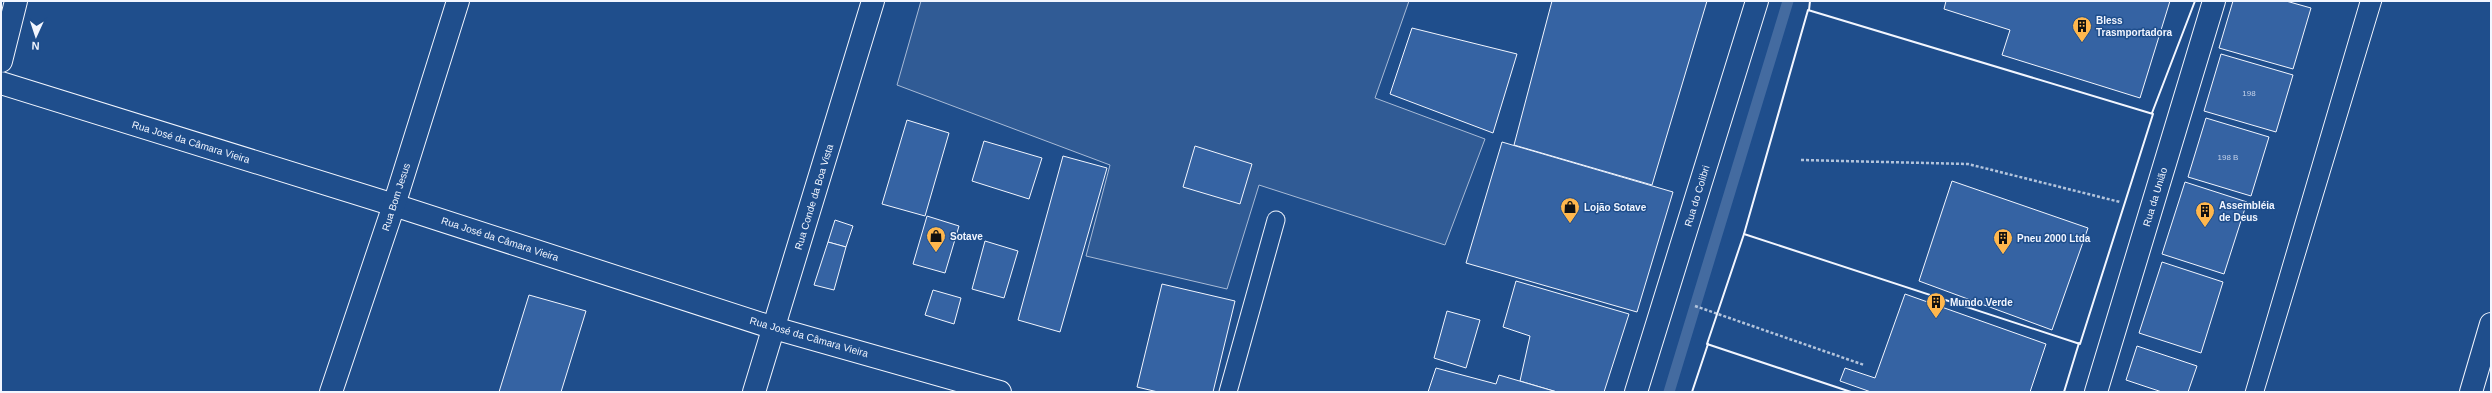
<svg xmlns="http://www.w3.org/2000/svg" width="2492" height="393" font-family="Helvetica,sans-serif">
	<rect width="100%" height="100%" fill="#1f4e8c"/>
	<polygon fill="#305b95" stroke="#a8bbd7" points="921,1 1409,1 1375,98 1485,139 1445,245 1259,185 1227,289 1086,256 1110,165 897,85"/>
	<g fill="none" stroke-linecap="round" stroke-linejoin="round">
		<polyline stroke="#446ba0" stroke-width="11" points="1669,392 1788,1"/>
	</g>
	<g fill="#3563a3" stroke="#f2f6ff">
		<polygon points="1552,1 1707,1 1652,185 1514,145"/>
		<polygon points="1946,1 2170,1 2140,98 2002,55 2010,30 1944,9"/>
		<polygon points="2233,1 2286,1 2311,8 2293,69 2219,48"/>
		<polygon points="1412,28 1517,54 1493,133 1390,94"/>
		<polygon points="2221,54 2293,75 2276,132 2204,111"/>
		<polygon points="2206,118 2269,137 2251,196 2188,177"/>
		<polygon points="907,120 949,133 925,216 882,204"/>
		<polygon points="984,141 1042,158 1029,199 972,181"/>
		<polygon points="1502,142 1673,192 1637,312 1466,263"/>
		<polygon points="1195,146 1252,164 1240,204 1183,187"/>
		<polygon points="1063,156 1107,168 1060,332 1018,320"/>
		<polygon points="1952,181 2088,228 2052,330 1919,281"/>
		<polygon points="2185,182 2247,202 2224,274 2162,254"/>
		<polygon points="927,216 959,226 945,273 913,264"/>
		<polygon points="835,220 853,226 846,247 828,242"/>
		<polygon points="985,241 1018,251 1004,298 972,289"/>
		<polygon points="828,242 846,247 834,290 814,285"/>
		<polygon points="2162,262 2223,282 2201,353 2139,333"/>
		<polygon points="1516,281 1629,314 1604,392 1557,392 1520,381 1530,336 1503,327"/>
		<polygon points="1162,284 1235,301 1213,392 1158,392 1137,387"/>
		<polygon points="933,290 961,298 954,324 925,315"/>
		<polygon points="1905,294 2046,344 2030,392 1871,392 1840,381 1845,368 1875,378"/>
		<polygon points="529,295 586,311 561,392 499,392"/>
		<polygon points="1447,311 1480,320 1466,368 1434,358"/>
		<polygon points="2137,346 2197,366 2188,392 2162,392 2126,380"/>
		<polygon points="1436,368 1496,384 1499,375 1557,392 1428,392"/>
	</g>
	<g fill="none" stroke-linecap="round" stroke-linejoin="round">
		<defs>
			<polyline id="service" points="1228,392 1276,220"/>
			<g id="minor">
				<polyline points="1,61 16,1"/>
				<polyline points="1,83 394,205 774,328 1000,392"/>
				<polyline points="331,392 394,205 458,1"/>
				<polyline points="754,392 873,1"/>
				<polyline points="1636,392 1757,1"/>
				<polyline points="2096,392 2214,1"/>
			</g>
			<polyline id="primary" points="2471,392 2491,324"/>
		</defs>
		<use href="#service" stroke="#f2f6ff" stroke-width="19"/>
		<use href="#minor" stroke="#f2f6ff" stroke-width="24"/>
		<use href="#primary" stroke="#f2f6ff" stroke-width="24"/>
		<g stroke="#b3c4dc" stroke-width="2.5" stroke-dasharray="3 2" stroke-linecap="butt">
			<polyline points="1801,160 1968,164 2120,202"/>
			<polyline points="1695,306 1864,365"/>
		</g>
		<use href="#service" stroke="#1f4e8c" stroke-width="17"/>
		<use href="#minor" stroke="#1f4e8c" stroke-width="22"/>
		<use href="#primary" stroke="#1f4e8c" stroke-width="22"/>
		<g stroke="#f2f6ff" stroke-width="1">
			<polyline points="2245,392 2360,1"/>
			<polyline points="2264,392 2382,1"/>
		</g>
		<g stroke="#f2f6ff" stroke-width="2">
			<polygon points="1808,10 2153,114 2080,344 1744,234"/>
			<polyline points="1809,10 1810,1"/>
			<polyline points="2152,113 2195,1"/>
			<polyline points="1744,234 1707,344 1851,392"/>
			<polyline points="1692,392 1708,344"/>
			<polyline points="2064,392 2079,343"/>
		</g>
	</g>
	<defs>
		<symbol id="building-pin" viewBox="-11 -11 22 30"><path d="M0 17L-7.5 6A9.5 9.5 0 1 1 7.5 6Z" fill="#ffb74d" stroke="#1f4e8c"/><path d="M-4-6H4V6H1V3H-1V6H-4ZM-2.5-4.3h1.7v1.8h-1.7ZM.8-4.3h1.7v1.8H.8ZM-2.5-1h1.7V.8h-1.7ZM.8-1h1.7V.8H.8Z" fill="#111"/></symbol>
		<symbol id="shop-pin" viewBox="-11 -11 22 30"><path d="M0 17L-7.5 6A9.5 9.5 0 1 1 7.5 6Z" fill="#ffb74d" stroke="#1f4e8c"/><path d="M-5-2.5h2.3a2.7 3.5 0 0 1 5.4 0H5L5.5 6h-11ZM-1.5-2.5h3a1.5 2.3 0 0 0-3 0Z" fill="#111"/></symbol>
	</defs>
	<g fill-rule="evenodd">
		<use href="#building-pin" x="2071" y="15" width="22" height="30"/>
		<use href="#shop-pin" x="1559" y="196" width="22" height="30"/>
		<use href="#building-pin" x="2194" y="200" width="22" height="30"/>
		<use href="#shop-pin" x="925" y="225" width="22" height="30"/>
		<use href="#building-pin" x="1992" y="227" width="22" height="30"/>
		<use href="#building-pin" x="1925" y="291" width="22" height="30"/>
	</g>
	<g text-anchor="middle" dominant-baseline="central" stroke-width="3" stroke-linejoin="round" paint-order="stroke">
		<g font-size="8" fill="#c3d1e8">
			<text x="2249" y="93">198</text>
			<text x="2228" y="157">198 B</text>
		</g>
		<g font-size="10" font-weight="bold" fill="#f2f6ff" stroke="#1f4e8c" text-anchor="start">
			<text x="2096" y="20">Bless<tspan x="2096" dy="12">Trasmportadora</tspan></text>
			<text x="2219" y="205">Assembléia<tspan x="2219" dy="12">de Deus</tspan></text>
			<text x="1584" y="207">Lojão Sotave</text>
			<text x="950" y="236">Sotave</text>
			<text x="2017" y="238">Pneu 2000 Ltda</text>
			<text x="1950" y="302">Mundo Verde</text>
		</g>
		<g font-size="10" fill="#f2f6ff" stroke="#1f4e8c">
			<text transform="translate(191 142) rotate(17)">Rua José da Câmara Vieira</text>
			<text transform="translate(1697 196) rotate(-73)">Rua do Colibri</text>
			<text transform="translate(396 197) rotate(-72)">Rua Bom Jesus</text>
			<text transform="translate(814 197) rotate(-73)">Rua Conde da Boa Vista</text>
			<text transform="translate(2155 197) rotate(-73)">Rua da União</text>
			<text transform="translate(500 239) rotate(18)">Rua José da Câmara Vieira</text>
			<text transform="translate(809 337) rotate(16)">Rua José da Câmara Vieira</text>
		</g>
	</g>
	<rect width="2492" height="393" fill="none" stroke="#f2f6ff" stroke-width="4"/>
	<g transform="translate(36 36) rotate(183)" stroke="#1f4e8c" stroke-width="3" paint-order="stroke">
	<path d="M0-3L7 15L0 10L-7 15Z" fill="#f2f6ff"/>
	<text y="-6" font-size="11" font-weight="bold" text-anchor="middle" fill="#f2f6ff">N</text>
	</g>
</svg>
